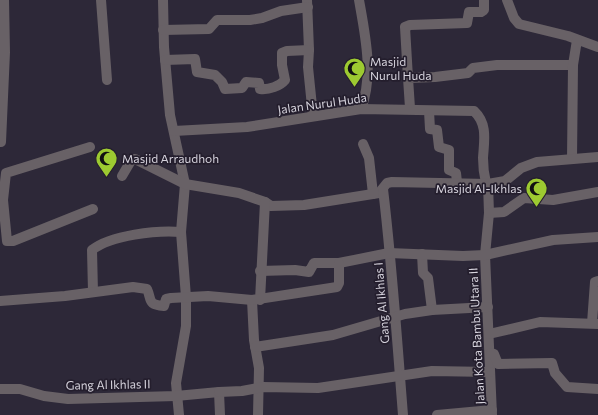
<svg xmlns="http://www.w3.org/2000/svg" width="598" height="415" font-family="Commissioner,sans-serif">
	<rect width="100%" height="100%" fill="#2d2838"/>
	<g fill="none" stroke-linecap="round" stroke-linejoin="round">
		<g stroke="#686166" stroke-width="10">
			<polyline points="101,0 107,80"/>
			<polyline points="163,0 164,47 170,115 185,184 181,232 186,297 186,326 176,383 179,415"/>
			<polyline points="307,0 309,50 308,67 313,116"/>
			<path d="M 359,0 C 365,34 374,75 361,109"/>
			<polyline points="507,0 514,18 519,24 568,36 598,47"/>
			<polyline points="163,30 209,29 217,20 250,20 262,18 281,11 308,7"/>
			<path d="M 165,60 L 195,59 L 197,72 L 215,75 L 222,82 L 225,89 L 242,88 L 246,82 L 259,83 L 260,89 C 269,90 280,86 285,80 L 282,65 L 282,53 L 287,51 L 309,50"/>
			<polyline points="408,78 405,27 410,25 467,23 469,12 481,12 484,10 484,0"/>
			<polyline points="410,108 408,78 435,77 468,73 473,68 497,65 573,65"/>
			<polyline points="429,111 430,129 437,130 439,147 449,150 449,170 456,173 457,182"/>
			<path d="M 174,131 L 247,127 L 361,109 L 474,111 C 488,124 484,141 483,158 C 483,167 484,175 486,183"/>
			<polyline points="1,142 5,52 4,0"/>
			<polyline points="363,144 369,158 373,194"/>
			<polyline points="90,147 6,173 3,200 7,241 13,241 93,209"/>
			<polyline points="572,159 573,65 577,40"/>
			<polyline points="122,176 132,159 135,159 185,184 239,193 265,202 271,206 304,205 379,193 387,183 392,182 488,184 505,181 521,168 537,162 598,157"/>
			<polyline points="488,184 489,213 485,255 492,415"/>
			<path d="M 383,189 C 392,264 397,340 403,415"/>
			<polyline points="489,213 504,212 524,198 553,200 598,192"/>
			<polyline points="422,254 423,273 428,278 432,310"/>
			<polyline points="260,271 295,270 309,272 314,263 339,263 389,253 463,256 485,255 553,240 598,237"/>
			<path d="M 93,292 L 92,250 C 111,235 157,230 181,232"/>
			<polyline points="252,300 254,340 259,368 258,415"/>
			<polyline points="260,300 265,202"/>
			<path d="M 0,301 L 65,296 L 133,287 L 147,289 C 152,300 147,305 164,306 L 166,299 L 171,298 L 208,296 L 252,300 L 337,287 L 339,283 L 339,263"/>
			<polyline points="592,323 595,282 598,281"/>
			<polyline points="489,334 540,322 598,324"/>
			<polyline points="255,347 333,335 405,314 432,310 488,307"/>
			<polyline points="491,353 494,354 498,364 552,363 555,373 567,387 598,389"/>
			<polyline points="0,389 20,389 44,396 68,399 176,396 219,392 220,415"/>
			<polyline points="219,392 242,391 263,387 318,388 432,371 490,372"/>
			<polyline points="437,415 492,410"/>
		</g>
	</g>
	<defs>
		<symbol id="mosque-pin" viewBox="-11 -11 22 30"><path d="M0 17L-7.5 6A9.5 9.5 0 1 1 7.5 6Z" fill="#9dca31" stroke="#241e2d"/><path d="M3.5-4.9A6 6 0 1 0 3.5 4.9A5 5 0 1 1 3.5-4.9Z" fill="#111"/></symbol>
	</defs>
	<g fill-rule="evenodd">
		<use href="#mosque-pin" x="342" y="56" width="25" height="34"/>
		<use href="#mosque-pin" x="94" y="146" width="25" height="34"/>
		<use href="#mosque-pin" x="524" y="176" width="25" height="34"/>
	</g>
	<g text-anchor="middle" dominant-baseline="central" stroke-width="3.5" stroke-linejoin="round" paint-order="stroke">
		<g font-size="12" fill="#d5d2dc" stroke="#241e2d" text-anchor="start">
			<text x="370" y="61">Masjid<tspan x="370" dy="14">Nurul Huda</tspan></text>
			<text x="122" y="158">Masjid Arraudhoh</text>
			<text x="522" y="188" text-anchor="end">Masjid Al-Ikhlas</text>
		</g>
		<g font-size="12" fill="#d5d2dc" stroke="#241e2d">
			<text transform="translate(322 103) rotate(-8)">Jalan Nurul Huda</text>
			<text transform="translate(381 303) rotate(-95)">Gang Al Ikhlas I</text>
			<text transform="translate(476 336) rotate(-93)">Jalan Kota Bambu Utara II</text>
			<text transform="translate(108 384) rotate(-1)">Gang Al Ikhlas II</text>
		</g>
	</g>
</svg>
